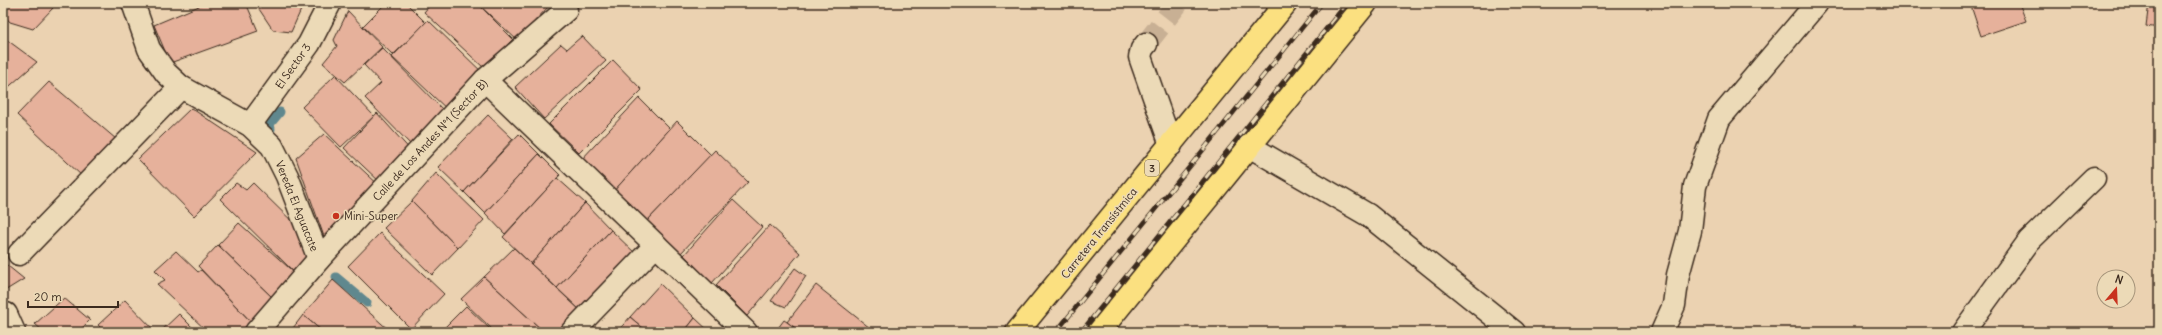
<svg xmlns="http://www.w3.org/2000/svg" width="2162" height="335" font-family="Delius,sans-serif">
	<rect width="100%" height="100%" fill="#ebd2b1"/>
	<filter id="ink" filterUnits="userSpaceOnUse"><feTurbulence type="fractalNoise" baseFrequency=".025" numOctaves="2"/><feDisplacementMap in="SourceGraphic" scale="8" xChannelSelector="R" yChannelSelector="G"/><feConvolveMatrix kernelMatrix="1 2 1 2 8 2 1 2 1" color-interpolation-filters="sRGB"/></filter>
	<g filter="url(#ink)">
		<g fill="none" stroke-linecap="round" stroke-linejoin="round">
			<g stroke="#61888e" stroke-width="9">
				<polyline points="269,128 271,129 270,124 280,112"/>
				<polyline points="336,277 367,303"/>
			</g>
		</g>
		<g fill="#e6b19b" stroke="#3b2a1e">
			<polygon points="3,3 45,3 53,8 33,29 10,22 3,14"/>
			<polygon points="206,3 246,3 258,31 170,63 154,25"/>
			<polygon points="255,3 304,3 291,32 273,30"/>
			<polygon points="386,3 406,3 426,23 393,55 363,26"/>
			<polygon points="432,3 477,3 513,39 484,68 424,12"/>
			<polygon points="477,3 547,3 549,6 517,40"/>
			<polygon points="1970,3 2019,3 2026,21 1981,36"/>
			<polygon points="2149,3 2159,3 2159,28 2146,26"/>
			<polygon points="348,11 382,47 345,82 323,63 337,46 334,40"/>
			<polygon points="428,20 487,77 451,113 392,57"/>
			<polygon points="582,36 606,61 544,119 515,87 561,44 567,49"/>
			<polygon points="3,37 37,62 3,92"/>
			<polygon points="382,48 450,117 416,150 365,98 381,83 364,65"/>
			<polygon points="613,60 642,90 579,153 549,124"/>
			<polygon points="335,75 374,116 341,147 302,107"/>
			<polygon points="49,82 116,139 83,177 17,115"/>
			<polygon points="639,98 670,129 613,192 581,160"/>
			<polygon points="191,108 257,152 194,216 138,159"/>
			<polygon points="377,113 413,153 381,183 344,148"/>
			<polygon points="488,115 513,139 464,192 438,167"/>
			<polygon points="677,121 711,155 647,221 613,192"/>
			<polygon points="324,134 382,188 327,245 296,158"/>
			<polygon points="519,134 539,154 485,213 464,192"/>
			<polygon points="715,150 748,182 680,254 647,221"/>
			<polygon points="539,154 560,175 505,234 485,213"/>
			<polygon points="436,173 484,220 458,248 412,201"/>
			<polygon points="557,178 585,203 531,264 503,237"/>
			<polygon points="236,183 246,190 253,183 308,237 300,244 315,258 298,276 220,199"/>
			<polygon points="733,200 762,227 712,283 684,255"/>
			<polygon points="412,201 458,248 432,275 384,228"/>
			<polygon points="585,203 611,230 557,288 531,264"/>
			<polygon points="239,223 298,276 276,301 218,245"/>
			<polygon points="770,225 800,253 747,316 716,285"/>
			<polygon points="611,230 638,256 584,314 557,288"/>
			<polygon points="380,233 444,294 411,329 348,266"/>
			<polygon points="218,245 276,301 254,325 198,266"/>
			<polygon points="514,248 584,314 567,332 544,332 484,277"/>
			<polygon points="176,251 198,272 201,270 254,325 248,332 208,332 157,284 165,280 155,270"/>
			<polygon points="3,262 24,279 3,292"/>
			<polygon points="795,268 806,276 786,307 771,301"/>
			<polygon points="484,277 544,332 495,332 461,299"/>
			<polygon points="333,280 391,332 323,332 303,315"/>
			<polygon points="660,284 695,318 684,332 648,332 630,317"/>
			<polygon points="816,285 875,332 801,332 787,322"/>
			<polygon points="64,298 90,320 78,332 44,332 35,324"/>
			<polygon points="125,300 156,332 105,332 98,325"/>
			<polygon points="466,306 493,332 448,332 444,328"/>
			<polygon points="179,314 197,332 160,332"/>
			<polygon points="303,315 323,332 290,332"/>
			<polygon points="630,317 648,332 617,332"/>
			<polygon points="695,318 710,332 684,332"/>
			<polygon points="784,320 787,322 800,332 775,332"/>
		</g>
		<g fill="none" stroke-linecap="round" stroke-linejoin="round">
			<polyline stroke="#c8b094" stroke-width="22" stroke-dasharray="22 11" stroke-linecap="butt" points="1146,44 1178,3"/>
			<defs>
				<g id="minor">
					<polyline points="133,3 149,49 166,73 181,87 250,125 272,146 287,176 319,259"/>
					<polyline points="1146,44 1142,49 1140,57 1171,145"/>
					<polyline points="485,80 746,332"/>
					<polyline points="250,125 309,44 330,3"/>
					<polyline points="1249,146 1368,215 1514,332"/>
					<polyline points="19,254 181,87"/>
					<polyline points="6,314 14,332"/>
					<polyline points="256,332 319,259 485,80 566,10"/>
					<polyline points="572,332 656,245"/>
					<polyline points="1662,332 1674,305 1678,275 1690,231 1695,186 1719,119 1817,3"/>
					<polyline points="1963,332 2029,241 2094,178"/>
				</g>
				<g id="major">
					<polyline points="1017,332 1286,3"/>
					<polyline points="1099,332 1366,3"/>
				</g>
			</defs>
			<use href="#minor" stroke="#3b2a1e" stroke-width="25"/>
			<use href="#major" stroke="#3b2a1e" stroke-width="25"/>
			<use href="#minor" stroke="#ecdab7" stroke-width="22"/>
			<use href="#major" stroke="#fbe080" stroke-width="22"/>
			<defs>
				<g id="rail">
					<polyline points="1056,332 1322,3"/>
					<polyline points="1081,332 1347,3"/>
				</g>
			</defs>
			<use href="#rail" stroke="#3b2a1e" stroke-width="4.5"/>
			<use href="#rail" stroke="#ecdab7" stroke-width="3" stroke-dasharray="9" stroke-linecap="butt"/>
		</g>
	</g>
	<circle fill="#c8321e" stroke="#ecdab7" stroke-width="1.5" cx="336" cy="216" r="4"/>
	<g text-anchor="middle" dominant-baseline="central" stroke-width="3" stroke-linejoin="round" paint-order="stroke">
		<rect fill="#ecdab7" stroke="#705f4c" stroke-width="1" x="1145" y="160" width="14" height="16" rx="3"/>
		<g font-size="10" font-weight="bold" fill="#3b2a1e">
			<text x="1152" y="168">3</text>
		</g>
		<g font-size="11" fill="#3b2a1e" stroke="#ecdab7">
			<text transform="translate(293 66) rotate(-55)">El Sector 3</text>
			<text transform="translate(430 140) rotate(-47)">Calle de Los Andes N°1 (Sector B)</text>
			<text transform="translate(297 206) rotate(68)">Vereda El Aguacate</text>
			<text transform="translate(1099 233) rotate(-51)">Carretera Transístmica</text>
		</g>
		<g font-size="11" fill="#3b2a1e" stroke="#ecdab7" text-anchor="start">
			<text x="344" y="216">Mini-Super</text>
		</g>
	</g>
	<rect width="2162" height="335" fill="none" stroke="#ecdab7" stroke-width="16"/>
	<rect x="8" y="8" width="2146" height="319" fill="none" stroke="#3b2a1e" stroke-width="1.5" filter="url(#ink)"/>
	<g transform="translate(2116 289) rotate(19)"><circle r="19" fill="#ecdab7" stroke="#a5947a"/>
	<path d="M0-3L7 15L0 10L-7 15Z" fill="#c8321e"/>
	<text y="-6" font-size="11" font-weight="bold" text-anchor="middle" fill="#3b2a1e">N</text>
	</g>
	<path d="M28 301v6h90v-6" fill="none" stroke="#3b2a1e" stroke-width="2"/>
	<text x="34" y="301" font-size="12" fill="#3b2a1e" stroke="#ecdab7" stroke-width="3" paint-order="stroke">20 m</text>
</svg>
